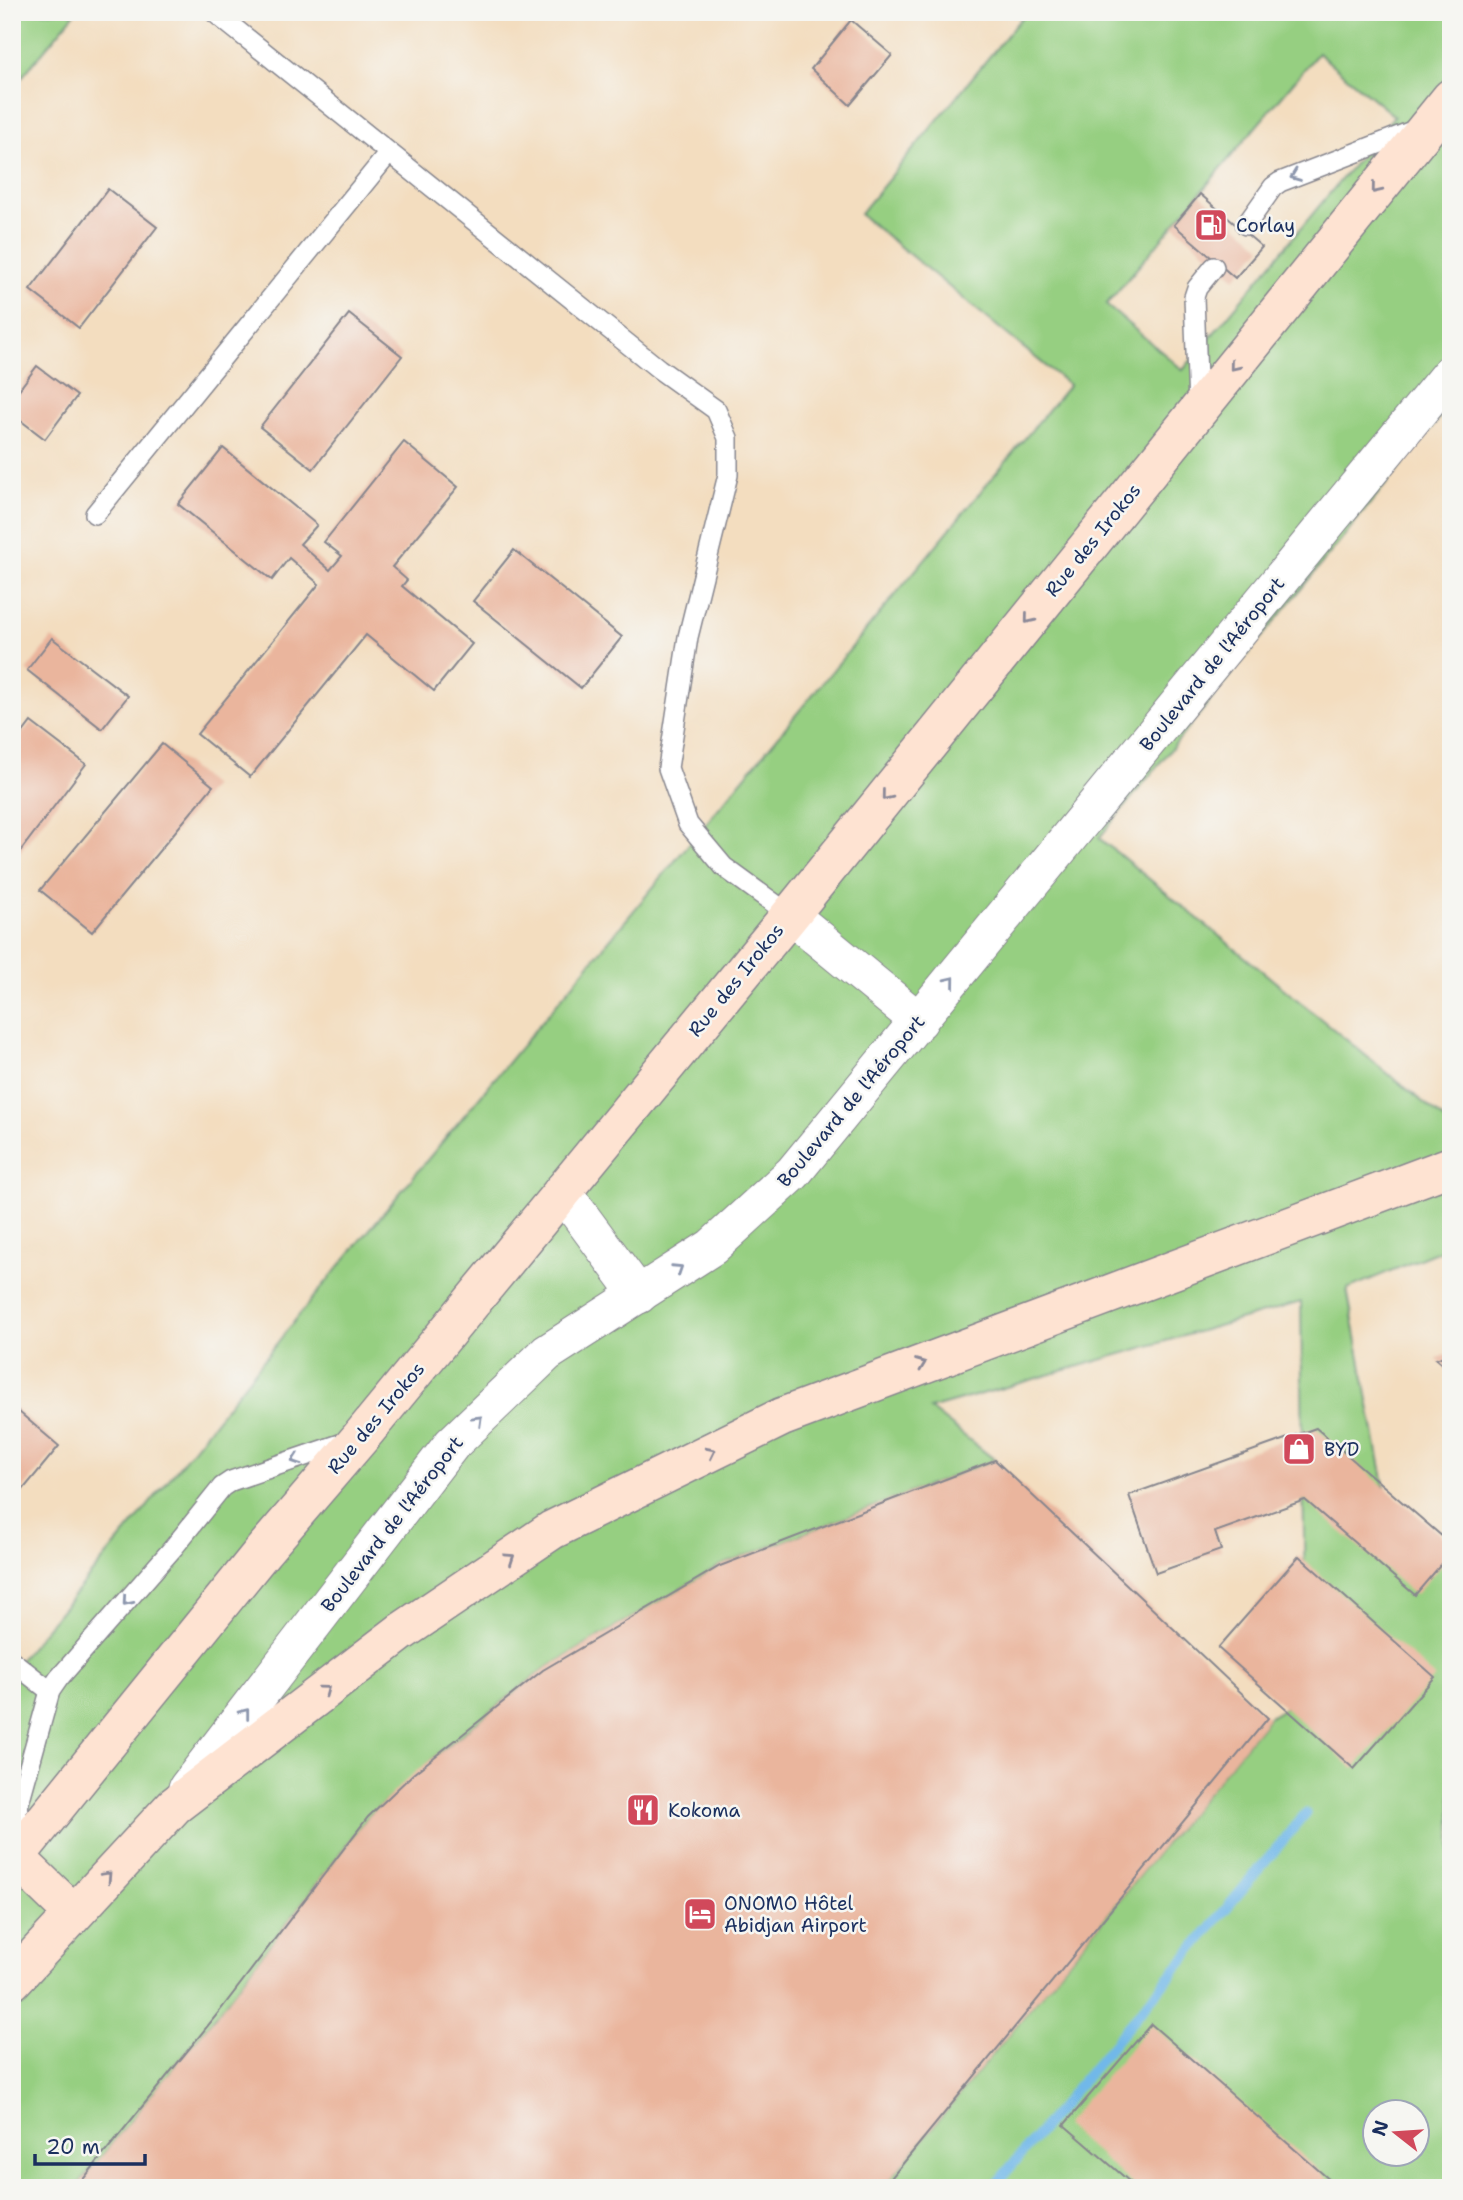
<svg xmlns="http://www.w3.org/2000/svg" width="1463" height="2200" font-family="'Shantell Sans',sans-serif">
	<rect width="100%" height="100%" fill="#f6f6f2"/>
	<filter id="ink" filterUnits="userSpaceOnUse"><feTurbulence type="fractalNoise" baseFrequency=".0143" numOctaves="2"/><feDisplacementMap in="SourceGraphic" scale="14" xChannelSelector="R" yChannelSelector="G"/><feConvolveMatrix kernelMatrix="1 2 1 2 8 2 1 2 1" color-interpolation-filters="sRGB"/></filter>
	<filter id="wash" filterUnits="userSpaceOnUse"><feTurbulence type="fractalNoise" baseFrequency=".00686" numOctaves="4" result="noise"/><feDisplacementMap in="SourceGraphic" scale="28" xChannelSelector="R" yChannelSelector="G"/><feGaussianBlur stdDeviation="1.57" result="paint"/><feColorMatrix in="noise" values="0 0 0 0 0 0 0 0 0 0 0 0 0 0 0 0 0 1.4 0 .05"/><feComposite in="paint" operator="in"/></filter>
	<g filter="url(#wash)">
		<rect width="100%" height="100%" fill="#f3ddbf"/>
		<g fill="#96cf81" stroke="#587f70" stroke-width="2" fill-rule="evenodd">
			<polygon points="12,12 76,12 12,89"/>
			<path d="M 1026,12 L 1451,12 L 1451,404 L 1099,838 L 1451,1125 L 1451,1246 L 1347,1289 L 1385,1490 L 1451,1546 L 1451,2188 L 883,2188 L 1268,1718 L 1306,1695 L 1301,1302 L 930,1409 L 995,1460 L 720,1566 L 543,1670 L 446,1747 L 368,1817 L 219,2012 L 76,2188 L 12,2188 L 12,1669 L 139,1517 L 308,1304 L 1069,385 L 860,214 ZM 1318,53 L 1394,116 L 1183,370 L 1106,305 ZM 1376,2112 L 1418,2112 L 1418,2154 L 1376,2154 Z"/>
		</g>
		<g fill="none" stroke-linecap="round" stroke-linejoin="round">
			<polyline stroke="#71b8e9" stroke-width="10" points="993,2188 1306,1813"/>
		</g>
		<g id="blocks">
			<g fill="#eab59d">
				<polygon points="851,20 892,55 850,105 811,69"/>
				<polygon points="108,189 157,227 79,328 30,290"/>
				<polygon points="1200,194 1262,247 1235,278 1174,225"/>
				<polygon points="349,314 402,356 313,469 260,427"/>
				<polygon points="37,366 77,396 45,439 12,414 12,399"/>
				<polygon points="404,442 458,487 392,567 407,580 402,586 472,644 434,691 366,635 250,777 197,734 319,584 289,558 272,580 178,504 223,448 317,525 300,544 330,570 342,556 324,542"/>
				<polygon points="514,550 622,637 581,688 473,601"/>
				<polygon points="52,638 128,696 102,729 27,670"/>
				<polygon points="31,722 86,764 12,862 12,747"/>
				<polygon points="162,744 213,786 92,932 40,890"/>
				<polygon points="1451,1353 1451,1372 1436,1359"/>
				<polygon points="12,1406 59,1446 12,1503"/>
				<polygon points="1316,1428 1451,1544 1451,1553 1415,1595 1305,1500 1215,1532 1221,1550 1156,1573 1129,1495"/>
				<polygon points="995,1460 1268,1718 883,2188 76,2188 219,2012 368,1817 413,1774 543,1670 720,1566"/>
				<polygon points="1299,1556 1435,1677 1354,1769 1218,1648"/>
				<polygon points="1151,2024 1339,2188 1137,2188 1064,2125"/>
			</g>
		</g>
	</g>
	<g filter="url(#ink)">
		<use href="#blocks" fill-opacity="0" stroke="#87868e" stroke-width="2"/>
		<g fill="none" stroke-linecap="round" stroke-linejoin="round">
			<defs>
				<g id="lane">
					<polyline points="214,12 659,369 716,410 728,438 728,475 688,637 668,768 688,824 724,867 790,915"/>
					<polyline points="1246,225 1273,187 1280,182 1417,129"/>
					<polyline points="1198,406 1194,297 1197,288 1214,267"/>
					<polyline points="95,514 389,153"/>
					<polyline points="12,1661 50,1691"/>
					<polyline points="12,1828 50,1691 59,1678 174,1547 222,1487 231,1481 349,1441"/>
				</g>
				<g id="street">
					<polyline points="790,915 919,1021"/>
					<polyline points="562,1191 639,1295"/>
					<polyline points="187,1788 452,1444 547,1353 712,1247 793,1173 1451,372"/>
				</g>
				<g id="secondary">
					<polyline points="15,1857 73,1913"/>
					<polyline points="12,1861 263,1551 360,1438 790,915 1451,98"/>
					<polyline points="12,1981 174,1806 401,1632 552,1530 782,1417 1451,1166"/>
				</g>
			</defs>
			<use href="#lane" stroke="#87868e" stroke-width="22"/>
			<use href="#street" stroke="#87868e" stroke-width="39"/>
			<use href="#secondary" stroke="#87868e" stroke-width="41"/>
			<use href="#lane" stroke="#fff" stroke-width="19"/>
			<use href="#street" stroke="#fff" stroke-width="37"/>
			<use href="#secondary" stroke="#fee3d2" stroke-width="38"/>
		</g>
		<defs><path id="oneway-chevron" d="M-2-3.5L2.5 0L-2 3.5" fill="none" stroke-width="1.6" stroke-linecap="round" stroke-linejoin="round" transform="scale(1.75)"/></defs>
		<g stroke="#8d97ae">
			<use href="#oneway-chevron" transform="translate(1295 176) rotate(159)"/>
			<use href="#oneway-chevron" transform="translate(951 981) rotate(-51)"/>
			<use href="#oneway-chevron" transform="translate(678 1269) rotate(-33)"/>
			<use href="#oneway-chevron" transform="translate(478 1420) rotate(-44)"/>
			<use href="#oneway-chevron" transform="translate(296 1460) rotate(161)"/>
			<use href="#oneway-chevron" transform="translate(127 1601) rotate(131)"/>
			<use href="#oneway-chevron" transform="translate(245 1713) rotate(-52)"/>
		</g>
		<g stroke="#8c8998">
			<use href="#oneway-chevron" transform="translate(1376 189) rotate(129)"/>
			<use href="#oneway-chevron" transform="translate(1234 366) rotate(129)"/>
			<use href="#oneway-chevron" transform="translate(1029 619) rotate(129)"/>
			<use href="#oneway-chevron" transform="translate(886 796) rotate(129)"/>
			<use href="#oneway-chevron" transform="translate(921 1364) rotate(-21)"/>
			<use href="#oneway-chevron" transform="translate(711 1452) rotate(-26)"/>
			<use href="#oneway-chevron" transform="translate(510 1558) rotate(-34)"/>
			<use href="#oneway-chevron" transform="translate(325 1690) rotate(-37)"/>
			<use href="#oneway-chevron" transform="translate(107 1876) rotate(-47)"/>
		</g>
	</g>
	<defs>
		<symbol id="fuel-square" viewBox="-11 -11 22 22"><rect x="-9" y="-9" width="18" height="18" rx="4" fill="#d1495b" stroke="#f6f6f2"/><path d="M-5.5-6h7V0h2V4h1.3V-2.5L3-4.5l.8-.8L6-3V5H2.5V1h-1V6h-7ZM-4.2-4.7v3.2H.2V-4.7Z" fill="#fff"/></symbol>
		<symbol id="shop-square" viewBox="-11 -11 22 22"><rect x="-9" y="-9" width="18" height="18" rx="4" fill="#d1495b" stroke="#f6f6f2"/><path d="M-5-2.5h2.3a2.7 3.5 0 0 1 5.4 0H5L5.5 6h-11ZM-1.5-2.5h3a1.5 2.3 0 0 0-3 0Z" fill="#fff"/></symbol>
		<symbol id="restaurant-square" viewBox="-11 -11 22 22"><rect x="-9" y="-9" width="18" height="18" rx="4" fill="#d1495b" stroke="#f6f6f2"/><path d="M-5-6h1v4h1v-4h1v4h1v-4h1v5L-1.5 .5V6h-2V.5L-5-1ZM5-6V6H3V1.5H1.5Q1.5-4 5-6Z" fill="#fff"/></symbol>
		<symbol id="hotel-square" viewBox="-11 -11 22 22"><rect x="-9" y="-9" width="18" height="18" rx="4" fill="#d1495b" stroke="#f6f6f2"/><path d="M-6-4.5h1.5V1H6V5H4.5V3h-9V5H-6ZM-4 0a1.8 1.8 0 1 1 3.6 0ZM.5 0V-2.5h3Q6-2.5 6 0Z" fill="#fff"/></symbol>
	</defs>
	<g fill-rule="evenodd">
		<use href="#fuel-square" x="1192" y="206" width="38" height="38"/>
		<use href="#shop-square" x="1280" y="1430" width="38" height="38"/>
		<use href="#restaurant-square" x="624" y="1791" width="38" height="38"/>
		<use href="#hotel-square" x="681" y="1895" width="38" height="38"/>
	</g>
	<g text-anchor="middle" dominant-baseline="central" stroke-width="5" stroke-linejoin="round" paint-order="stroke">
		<g font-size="19" fill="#1b2f5e" stroke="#f6f6f2" text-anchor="start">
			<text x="1236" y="225">Corlay</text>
			<text x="1324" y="1449">BYD</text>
			<text x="668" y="1810">Kokoma</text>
			<text x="724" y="1903">ONOMO Hôtel<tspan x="724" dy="22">Abidjan Airport</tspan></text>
		</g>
		<g font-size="19" fill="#1b2f5e" stroke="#f6f6f2">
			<text transform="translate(1093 540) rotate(-51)">Rue des Irokos</text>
			<text transform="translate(1212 664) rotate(-51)">Boulevard de l'Aéroport</text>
			<text transform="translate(736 980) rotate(-51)">Rue des Irokos</text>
			<text transform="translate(851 1101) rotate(-50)">Boulevard de l'Aéroport</text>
			<text transform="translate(376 1418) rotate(-50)">Rue des Irokos</text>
			<text transform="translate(392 1524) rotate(-52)">Boulevard de l'Aéroport</text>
		</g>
	</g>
	<rect width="1463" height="2200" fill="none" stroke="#f6f6f2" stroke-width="42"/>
	<g transform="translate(1396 2133) rotate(287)"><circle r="33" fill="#f6f6f2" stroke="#9ea6b7" stroke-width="2"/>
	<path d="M0-5L12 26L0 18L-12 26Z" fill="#d1495b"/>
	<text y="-10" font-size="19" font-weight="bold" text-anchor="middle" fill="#1b2f5e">N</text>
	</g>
	<path d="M35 2154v10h110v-10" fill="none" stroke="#1b2f5e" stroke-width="3.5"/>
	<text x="46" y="2154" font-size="21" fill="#1b2f5e" stroke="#f6f6f2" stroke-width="5" paint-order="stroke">20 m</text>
</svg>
